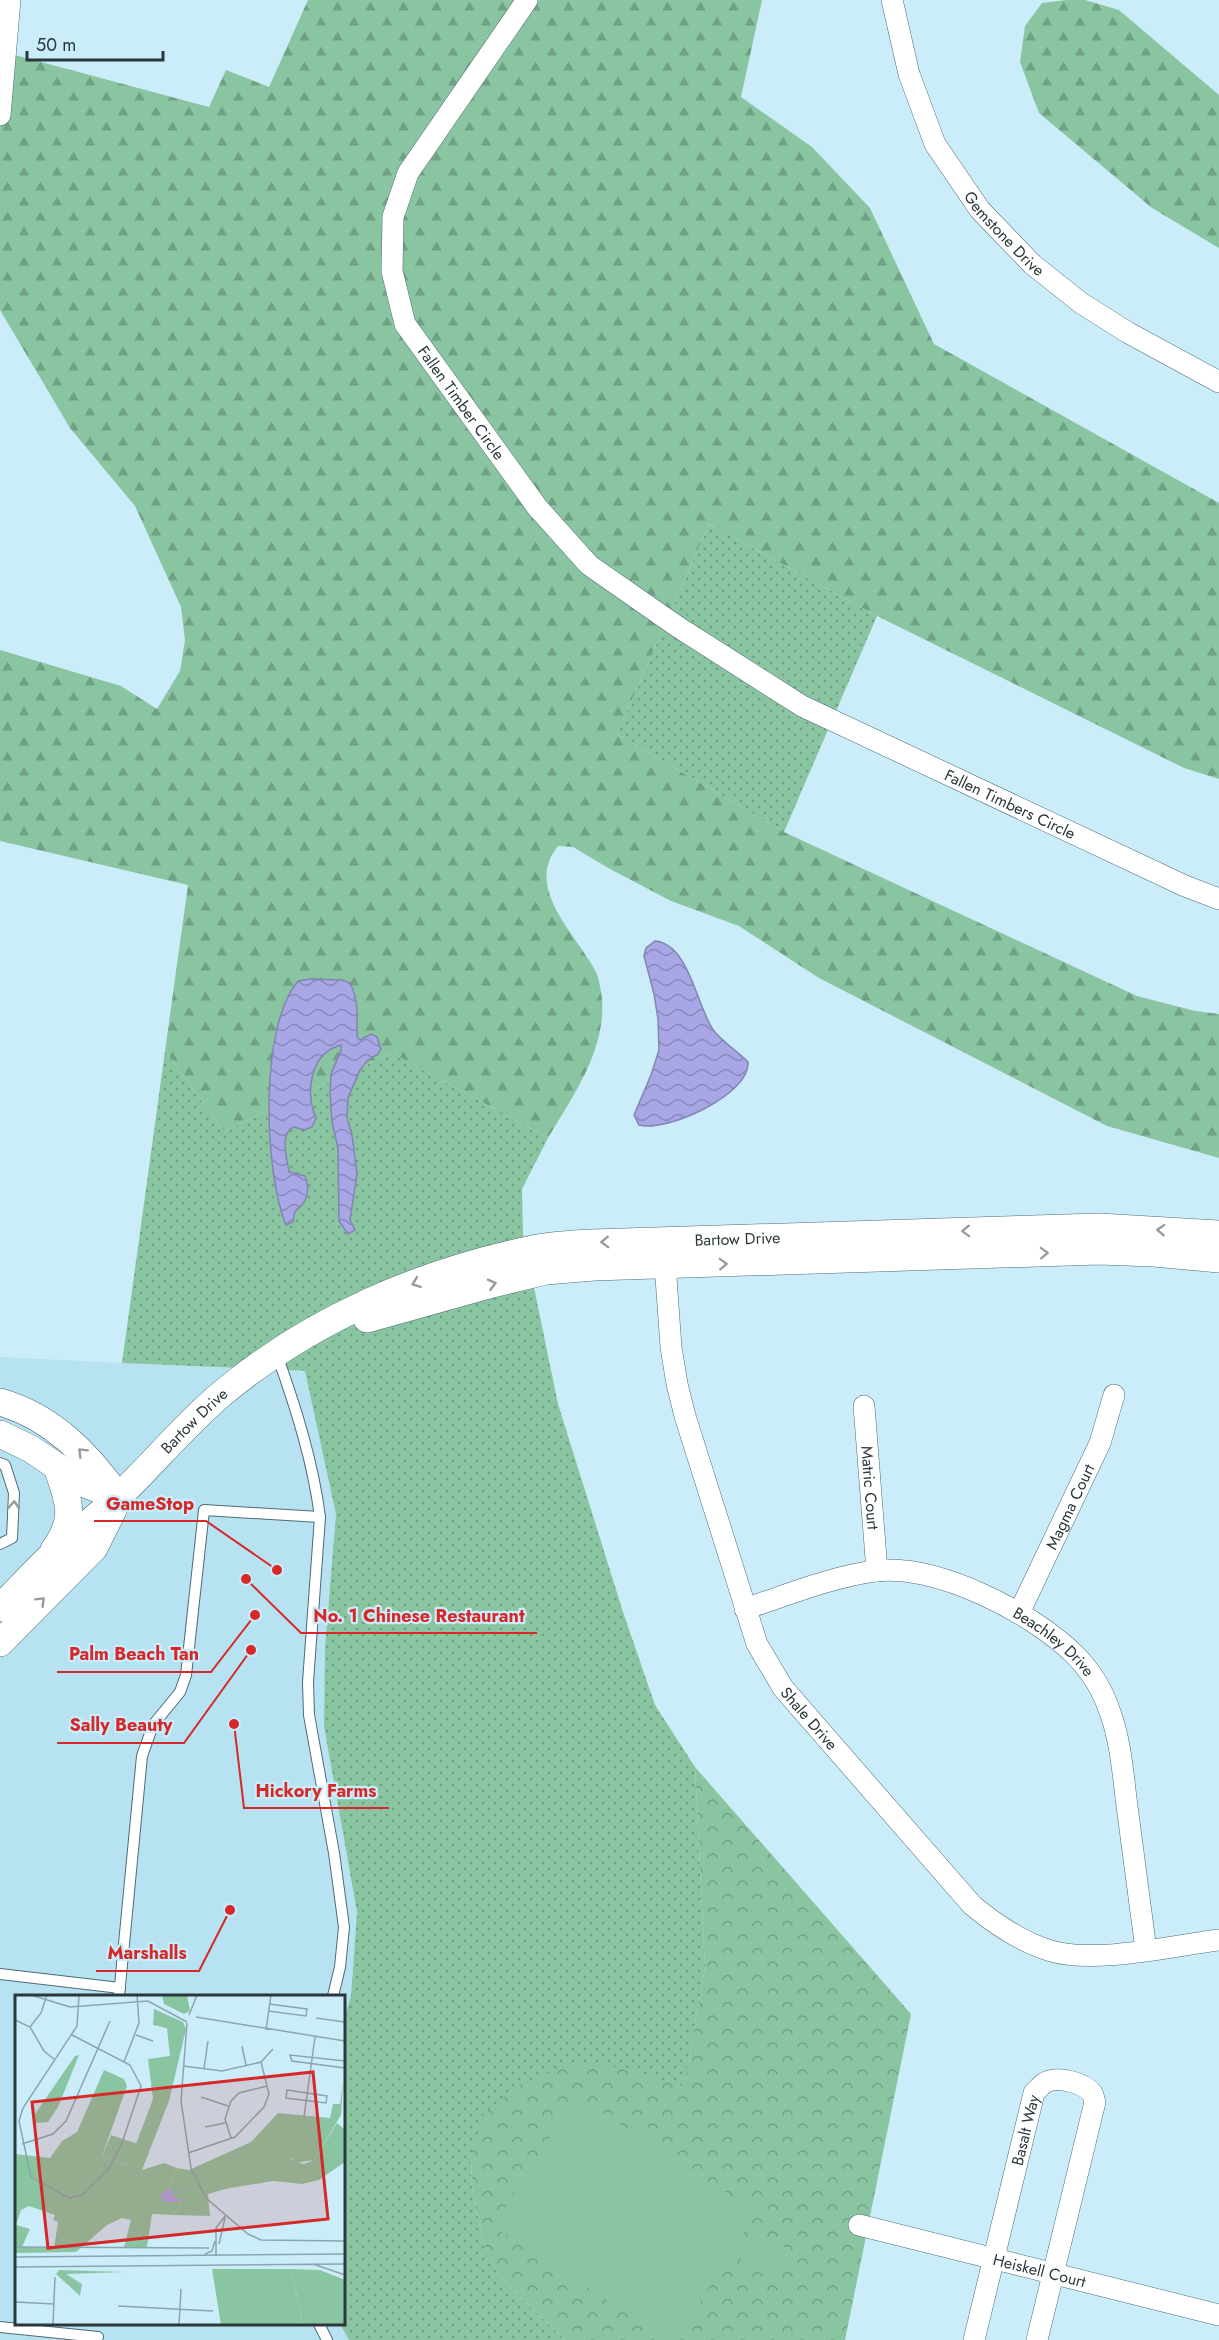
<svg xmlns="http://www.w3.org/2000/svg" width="1219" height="2340" font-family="Jost,sans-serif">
	<defs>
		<pattern id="grass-dots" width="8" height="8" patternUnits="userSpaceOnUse" patternTransform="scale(1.5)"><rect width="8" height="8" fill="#8ac5a1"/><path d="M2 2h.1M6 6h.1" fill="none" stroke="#71a184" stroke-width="1.8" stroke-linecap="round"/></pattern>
		<pattern id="forest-firs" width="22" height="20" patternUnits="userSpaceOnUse" patternTransform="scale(1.5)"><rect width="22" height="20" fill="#8ac5a1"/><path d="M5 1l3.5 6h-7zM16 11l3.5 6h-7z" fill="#71a184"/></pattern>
		<pattern id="park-crowns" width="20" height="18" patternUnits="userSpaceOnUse" patternTransform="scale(1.5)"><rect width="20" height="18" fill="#8ac5a1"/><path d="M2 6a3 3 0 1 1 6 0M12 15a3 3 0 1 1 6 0" fill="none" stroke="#71a184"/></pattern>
		<pattern id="water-waves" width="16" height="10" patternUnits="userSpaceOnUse" patternTransform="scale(1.5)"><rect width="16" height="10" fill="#a8a6e5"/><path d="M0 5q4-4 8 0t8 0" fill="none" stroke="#8988bb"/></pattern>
	</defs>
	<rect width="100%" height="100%" fill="#cbedfa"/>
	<polygon fill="#b7e2f1" points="0,1357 306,1372 336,1514 325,1647 324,1726 357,1912 351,1996 344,2019 344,1996 16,1996 16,2324 340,2324 349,2340 0,2340"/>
	<g fill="url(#grass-dots)">
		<polygon points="709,524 877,616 784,832 617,734"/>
		<polygon points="165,1051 224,1131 392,1053 548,1138 522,1189 523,1234 558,1404 624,1615 655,1705 695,1767 705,1967 684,2087 617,2067 471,2157 472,2188 483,2241 498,2275 565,2340 349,2340 340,2324 344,2324 344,2019 351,1996 357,1912 324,1726 325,1647 336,1514 305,1371 122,1363"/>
	</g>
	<g fill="url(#forest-firs)">
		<path d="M 308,0 L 762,0 L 741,97 L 812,147 L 870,208 L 934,344 L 1219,503 L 1219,779 L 1184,768 L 877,616 L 709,524 L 617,734 L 784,832 L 1137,996 L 1195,1011 L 1219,1014 L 1219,1158 L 1107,1126 L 819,978 L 739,926 L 671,901 L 610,869 L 573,847 L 558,846 C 523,888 577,935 596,972 C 599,979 601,991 602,999 C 606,1050 573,1096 548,1138 L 392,1053 L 224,1131 L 165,1051 L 188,885 L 0,841 L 0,650 L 121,686 L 157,709 L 180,671 L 185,640 L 181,607 L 135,506 L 70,428 L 0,310 L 0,51 L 209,107 L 226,70 L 269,87 Z"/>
		<polygon points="1066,0 1085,0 1119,10 1219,95 1219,248 1152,208 1039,113 1020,62 1025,26 1042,3"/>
	</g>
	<polygon fill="url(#park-crowns)" points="695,1767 911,2014 845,2340 565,2340 498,2275 483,2241 472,2188 471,2157 483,2115 518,2085 569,2065 617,2067 684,2086 705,1967"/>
	<g fill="#8ac5a1">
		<polygon points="577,2096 757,2213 675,2340 668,2340 493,2226"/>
		<polygon points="758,2231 788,2249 770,2279 740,2261"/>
	</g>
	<g fill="url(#water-waves)" stroke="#8285b2" stroke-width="1.5">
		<path d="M 655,941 C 690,944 697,1009 714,1031 C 723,1042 738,1052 748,1062 C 751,1094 666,1133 639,1125 L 634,1115 L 651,1075 L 659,1050 L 658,1019 L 654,994 L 644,956 L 646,948 Z"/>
		<path d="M 311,979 L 342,980 L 350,983 C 359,1001 357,1018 357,1037 L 360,1040 L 371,1034 L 377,1037 L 381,1049 L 378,1054 L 368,1060 L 360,1070 L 348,1098 L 347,1118 L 352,1135 L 357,1174 L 350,1220 L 355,1230 L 348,1234 L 339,1221 L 338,1148 L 332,1122 L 330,1093 L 331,1074 L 341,1050 L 341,1045 C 310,1053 305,1092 316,1118 L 312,1127 L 304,1130 L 294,1127 C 279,1133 287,1158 289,1172 L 305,1176 C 311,1190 307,1203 295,1211 L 293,1222 L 286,1225 C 264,1171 259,1027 298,981 Z"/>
	</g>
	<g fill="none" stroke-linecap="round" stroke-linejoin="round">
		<defs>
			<g id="service">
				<polyline points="0,1463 5,1465 14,1493 12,1538 0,1544"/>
				<polyline points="320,1517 308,1682 309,1715 334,1853 344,1927 340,1967 333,1996"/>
				<polyline points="0,1974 120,1988"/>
				<path d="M 119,1996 L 142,1756 L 153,1725 L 180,1692 L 186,1675 L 204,1510 L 320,1517 C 313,1462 296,1408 277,1355"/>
				<polyline points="319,2324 327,2340"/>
				<polyline points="0,2327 98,2337"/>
			</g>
			<g id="minor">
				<path id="s1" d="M 527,0 L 408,173 L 393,217 L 392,271 L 405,324 L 537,507 L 589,565 L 678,627 L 802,706 L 1185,886 L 1219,899"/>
				<path id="s2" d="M 892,0 L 909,74 L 935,144 L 980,210 L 1032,264 L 1081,303 L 1127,332 L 1219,382"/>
				<polyline points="0,115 10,0"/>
				<path id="s3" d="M 664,1250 L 671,1347 L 677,1384 L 685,1416 L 757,1644 L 783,1688 L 972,1905 C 996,1925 1021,1942 1051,1951 C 1095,1964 1172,1946 1219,1940"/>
				<path id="s4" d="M 864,1406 L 877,1571"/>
				<path id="s5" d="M 745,1609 C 787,1595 831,1577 875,1571 C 936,1563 1033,1613 1075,1655 C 1091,1671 1103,1691 1110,1712 C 1121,1742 1123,1775 1127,1806 C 1133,1854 1140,1902 1146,1950"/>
				<path id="s6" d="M 1019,1613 L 1100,1443 L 1114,1395"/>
				<path id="s7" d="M 859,2225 L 1219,2315"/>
				<path id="s8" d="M 974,2340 L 1034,2093 C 1039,2088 1042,2083 1049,2081 C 1060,2077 1084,2083 1092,2093 C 1093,2094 1094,2100 1095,2102 L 1037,2340"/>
			</g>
			<g id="tertiary">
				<polyline points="367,1319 492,1284 546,1271 594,1267 1099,1251 1154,1253 1219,1259"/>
				<path d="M 0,1402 C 52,1417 88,1454 118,1497"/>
				<polyline points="0,1434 31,1449 80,1482 118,1497"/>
				<path d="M 54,1550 C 77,1518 69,1502 57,1467"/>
				<path id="s9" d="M 0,1608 C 16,1592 31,1575 48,1559 C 69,1538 94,1520 116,1499 C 151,1466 182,1428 219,1396 C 309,1320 422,1271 538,1248 C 555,1245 574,1244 592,1243 L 1099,1227 L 1219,1234"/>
				<polyline points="0,1643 94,1548 113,1510"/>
			</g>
		</defs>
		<use href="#service" stroke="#4c6b76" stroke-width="12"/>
		<use href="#minor" stroke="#4c6b76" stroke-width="22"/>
		<use href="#tertiary" stroke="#4c6b76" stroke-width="28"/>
		<use href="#service" stroke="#fff" stroke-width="10"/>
		<use href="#minor" stroke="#fff" stroke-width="21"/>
		<use href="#tertiary" stroke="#fff" stroke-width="27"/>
	</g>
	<defs><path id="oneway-chevron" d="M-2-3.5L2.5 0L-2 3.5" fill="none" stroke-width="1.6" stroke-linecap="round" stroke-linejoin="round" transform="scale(1.5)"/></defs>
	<g stroke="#949c9e">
		<use href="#oneway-chevron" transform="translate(1161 1230) rotate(-177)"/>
		<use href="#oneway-chevron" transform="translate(966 1231) rotate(178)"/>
		<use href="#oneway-chevron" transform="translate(605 1242) rotate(178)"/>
		<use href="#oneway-chevron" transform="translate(1044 1253) rotate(-2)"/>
		<use href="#oneway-chevron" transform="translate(723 1264) rotate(-2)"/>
		<use href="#oneway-chevron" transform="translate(416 1283) rotate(159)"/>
		<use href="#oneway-chevron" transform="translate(492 1284) rotate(-14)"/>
		<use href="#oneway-chevron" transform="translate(82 1452) rotate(-135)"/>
		<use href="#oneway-chevron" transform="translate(14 1505) rotate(-87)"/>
		<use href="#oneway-chevron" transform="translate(41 1601) rotate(-45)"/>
	</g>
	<g text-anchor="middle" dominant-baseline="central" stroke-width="4.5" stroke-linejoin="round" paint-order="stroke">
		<g font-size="16" fill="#2a383c" stroke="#cbedfa">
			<text stroke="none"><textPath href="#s2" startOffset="264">Gemstone Drive</textPath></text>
			<text stroke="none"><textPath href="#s1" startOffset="462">Fallen Timber Circle</textPath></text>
			<text stroke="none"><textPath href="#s1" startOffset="1154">Fallen Timbers Circle</textPath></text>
			<text stroke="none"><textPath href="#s9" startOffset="860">Bartow Drive</textPath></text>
			<text stroke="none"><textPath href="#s9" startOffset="270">Bartow Drive</textPath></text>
			<text stroke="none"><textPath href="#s4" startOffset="82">Matric Court</textPath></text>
			<text stroke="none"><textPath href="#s6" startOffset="118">Magma Court</textPath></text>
			<text stroke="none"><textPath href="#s5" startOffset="333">Beachley Drive</textPath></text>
			<text stroke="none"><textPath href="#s3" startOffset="498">Shale Drive</textPath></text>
			<text stroke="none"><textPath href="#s8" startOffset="216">Basalt Way</textPath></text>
			<text stroke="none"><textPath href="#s7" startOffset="186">Heiskell Court</textPath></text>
		</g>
	</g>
	<g transform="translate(15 1995)">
		<rect width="330" height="330" fill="#cbedfa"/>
		<path d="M 322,128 L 330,135 L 330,167 L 304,185 L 287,189 L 258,186 L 210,194 L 193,199 L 195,221 L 157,220 L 166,212 L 154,193 L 162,173 L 174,175 L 236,147 L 260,144 L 274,145 L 276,165 L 289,169 L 299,165 ZM 96,140 L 123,149 L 113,170 L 87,161 Z" fill="#8ac5a1"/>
		<path d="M 139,14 L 168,27 L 171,34 L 154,106 L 127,175 L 149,168 L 162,173 L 154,193 L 166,212 L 157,220 L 137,219 L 132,252 L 109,252 L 116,225 L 107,223 L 92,230 L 61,257 L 0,258 L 0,159 L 35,163 L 47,146 L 62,137 L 89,75 L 109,84 L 112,91 L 87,161 L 113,170 L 138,104 L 133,64 L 155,61 L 152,33 L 138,30 ZM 14,211 L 40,220 L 38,225 L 43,227 L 39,253 L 7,252 L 15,234 L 1,230 L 6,215 ZM 64,60 L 43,112 L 33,127 L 20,128 L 20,119 L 60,61 ZM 276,274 L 305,275 L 330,285 L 330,330 L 288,330 ZM 44,275 L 110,277 L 51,279 L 67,289 L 65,301 L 41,279 Z" fill="#8ac5a1" fill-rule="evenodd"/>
		<path d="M 197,274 L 276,274 L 288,330 L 206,330 Z" fill="#8ac5a1"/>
		<path d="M 147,0 L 172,0 L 175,16 L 169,19 L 149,9 ZM 328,87 L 326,120 L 299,165 L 280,168 L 273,159 L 274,145 L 236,147 L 263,118 L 315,123 L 318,109 L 325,109 Z" fill="#8ac5a1"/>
		<path d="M 289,134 L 305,143 L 293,166 L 277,157 Z" fill="#8ac5a1"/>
		<path d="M 154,194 L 160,197 L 176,195 L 154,199 L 165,205 L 176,203 L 161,207 L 148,206 L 146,199 Z" fill="#a8a6e5"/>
		<path fill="none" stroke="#8ba5ae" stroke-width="1.5" d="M 16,0 L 55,12 L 133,6 L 172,27M 253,16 L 291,21 L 292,14 L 254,9M 174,20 L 182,0M 181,22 L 330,46M 301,23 L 330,27M 0,25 L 15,32 L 29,56 L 40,65M 172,28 L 166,106 L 176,173 L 191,203 L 233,239 L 246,245 L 330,246M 15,32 L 26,18 L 32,0M 251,35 L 256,0M 57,40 L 115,70 L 126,91 L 107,148 L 93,175 L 67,200 L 54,203 L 16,182 L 4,126 L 8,113 L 62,31 L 64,0M 121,40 L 138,46M 227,51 L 231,70M 330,66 L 275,60 L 277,66 L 330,73M 109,67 L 124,28 L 122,0M 168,71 L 207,76 L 246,67 L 258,54M 189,74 L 193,46M 272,95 L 312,101 L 311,108 L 271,103 ZM 186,102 L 213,111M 289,122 L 300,42M 190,132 L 210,128M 216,143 L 210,124 L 216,106 L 224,98 L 252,91M 7,149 L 38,139 L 51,126 L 95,26M 173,158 L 220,142 L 249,112 L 254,99 L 246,67M 204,249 L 210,223M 0,252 L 194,253M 190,259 L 197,256 L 200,246M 201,260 L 201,233 L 211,220M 0,262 L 329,259M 298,269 L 330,280M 0,272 L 330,269M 0,307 L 39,309M 103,311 L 198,316M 38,330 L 40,282M 164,330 L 166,294"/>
		<path fill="#d62828" fill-opacity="0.15" stroke="#d62828" stroke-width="3" d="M 298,77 L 313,224 L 33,253 L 17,107 Z"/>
		<rect width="330" height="330" fill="none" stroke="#2a383c" stroke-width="3"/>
	</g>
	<path fill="none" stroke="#d62828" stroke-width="2" d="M277 1570L206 1521H94M246 1579L301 1633H537M255 1615L211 1672H57M251 1650L184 1743H57M234 1724L244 1808H389M230 1910L199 1971H96"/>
	<g fill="#d62828" stroke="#cbedfa" stroke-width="2">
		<circle cx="277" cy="1570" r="6"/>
		<circle cx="246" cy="1579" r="6"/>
		<circle cx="255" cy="1615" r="6"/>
		<circle cx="251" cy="1650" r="6"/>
		<circle cx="234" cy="1724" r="6"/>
		<circle cx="230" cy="1910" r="6"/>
	</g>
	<g font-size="18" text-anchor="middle" font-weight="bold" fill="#d62828" stroke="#cbedfa" stroke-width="4.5" stroke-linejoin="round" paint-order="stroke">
		<text x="150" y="1510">GameStop</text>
		<text x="419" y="1622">No. 1 Chinese Restaurant</text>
		<text x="134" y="1660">Palm Beach Tan</text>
		<text x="121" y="1731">Sally Beauty</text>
		<text x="316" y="1797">Hickory Farms</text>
		<text x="147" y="1959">Marshalls</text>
	</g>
	<path d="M27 51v9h136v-9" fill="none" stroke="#2a383c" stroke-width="3"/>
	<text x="36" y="51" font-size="18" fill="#2a383c" stroke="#cbedfa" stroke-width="4.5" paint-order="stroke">50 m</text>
</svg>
